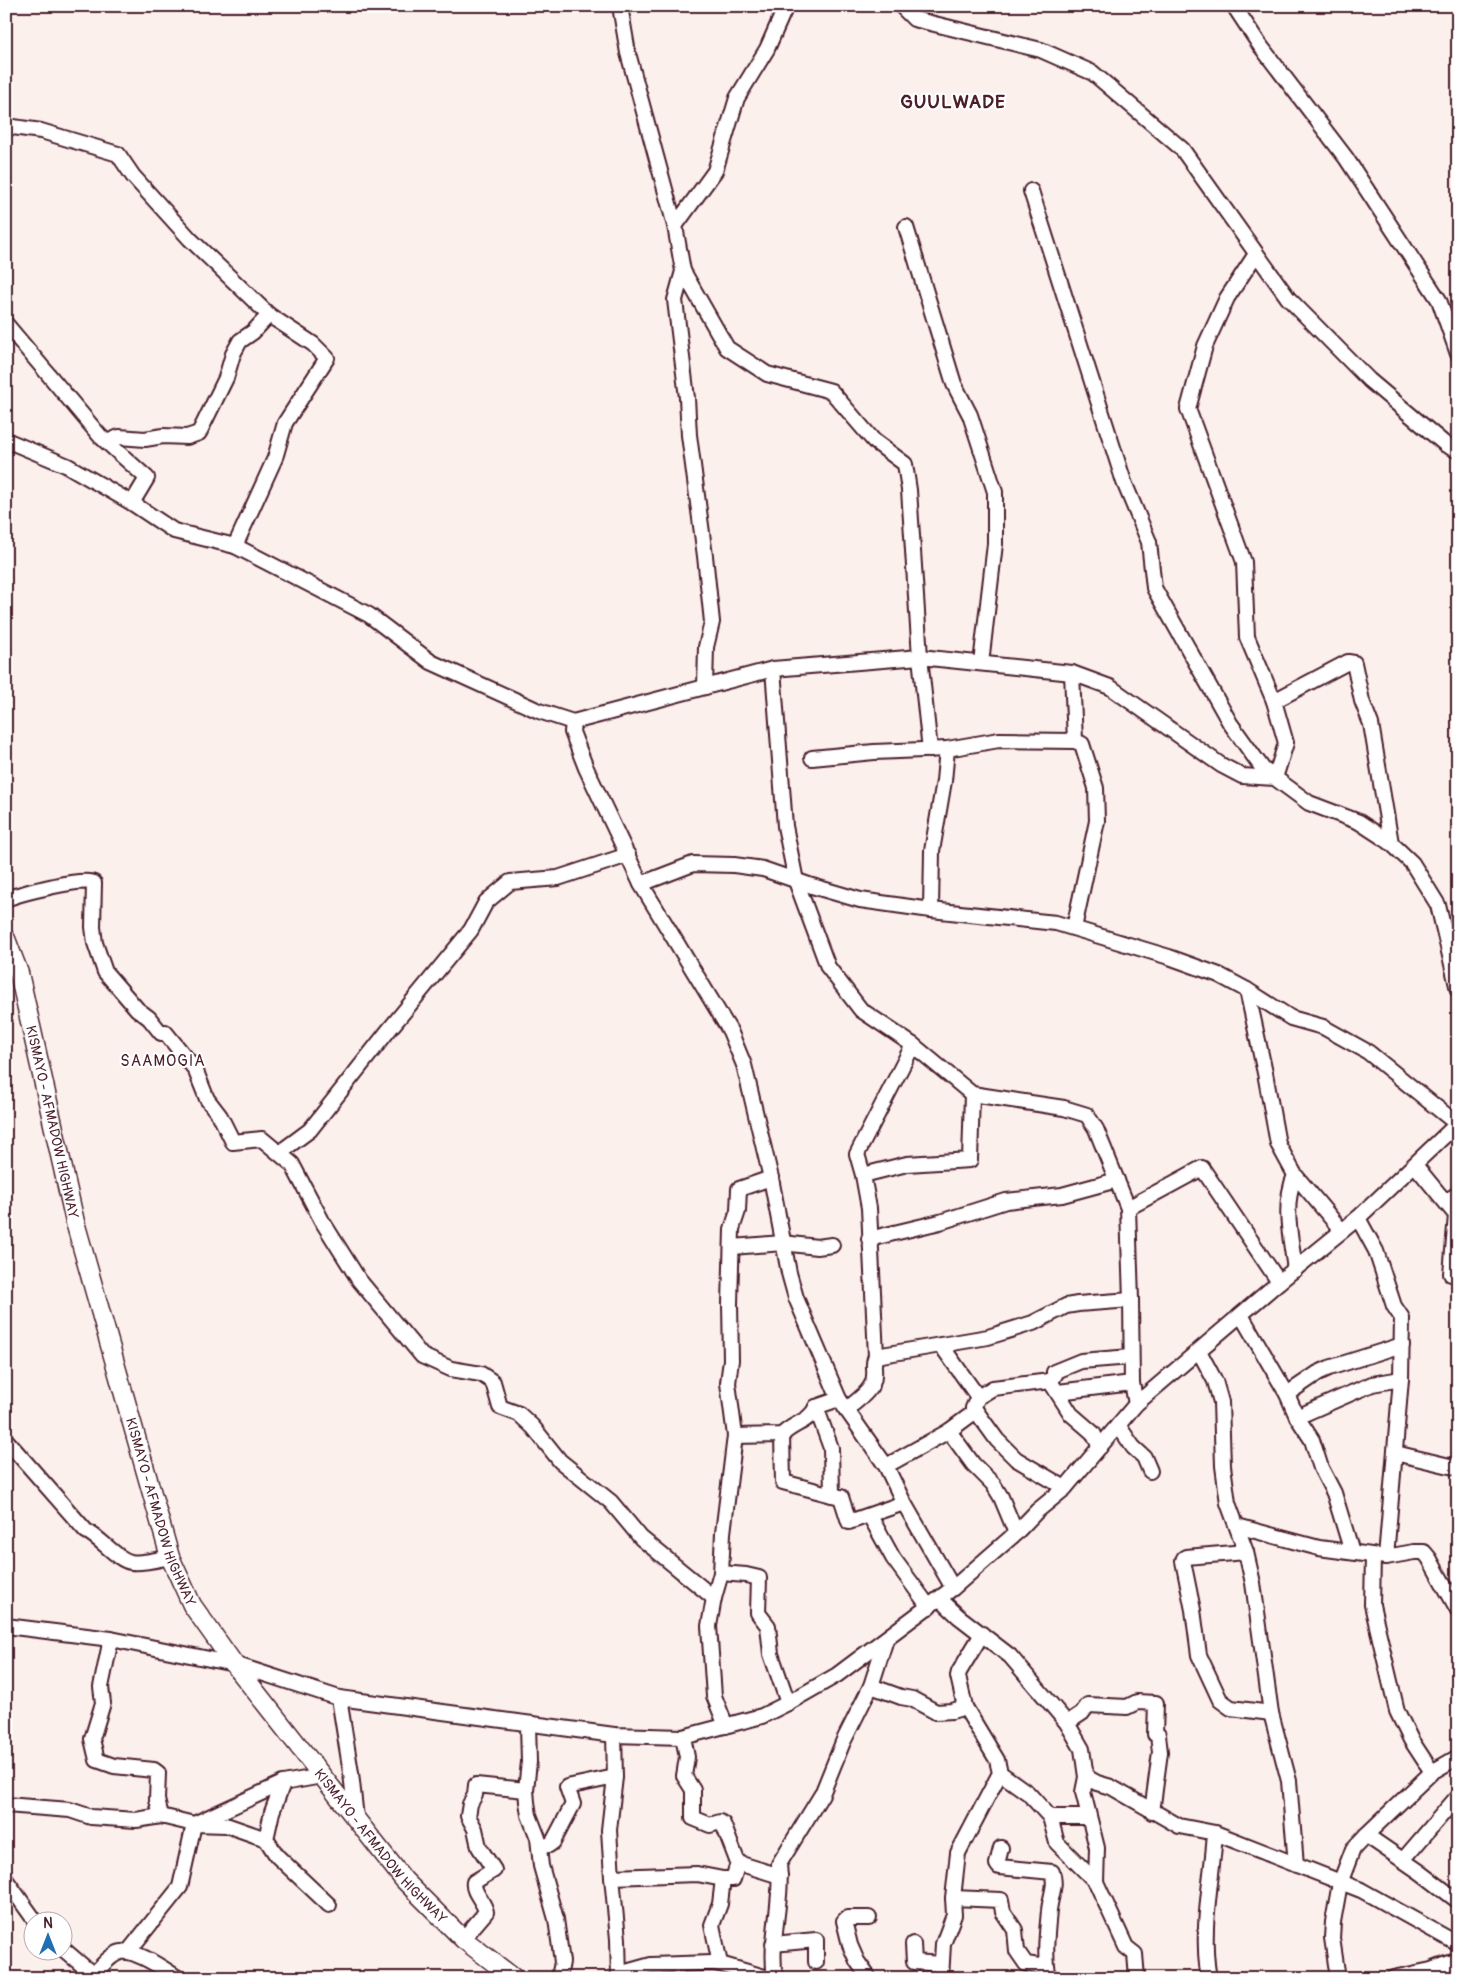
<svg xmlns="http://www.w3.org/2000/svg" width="1464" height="1984" font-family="Pangolin,sans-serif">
	<rect width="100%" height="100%" fill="#fcf0ed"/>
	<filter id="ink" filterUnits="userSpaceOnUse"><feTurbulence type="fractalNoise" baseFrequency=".02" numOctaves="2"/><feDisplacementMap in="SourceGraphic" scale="10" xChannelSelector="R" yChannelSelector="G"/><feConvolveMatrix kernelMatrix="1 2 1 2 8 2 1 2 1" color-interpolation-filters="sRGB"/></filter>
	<g filter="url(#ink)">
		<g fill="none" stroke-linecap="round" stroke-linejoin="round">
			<defs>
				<g id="minor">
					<polyline points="620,6 628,53 675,226 683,271 675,300 687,398 689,435 705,556 712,622 706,647 705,687"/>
					<polyline points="901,6 914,19 1041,50 1093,73 1182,149 1288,298 1369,380 1446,445 1458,451"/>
					<polyline points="1234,6 1259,44 1346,158 1439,300 1458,354"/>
					<polyline points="6,126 41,131 118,154 133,176 190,239 269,315 313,344 327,358 285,423 275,458 235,546"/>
					<polyline points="1031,191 1124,482 1149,542 1154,588 1230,723 1263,769 1275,778 1286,743 1274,701 1247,637 1244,562 1188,409 1205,346 1227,298 1256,254"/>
					<polyline points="675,226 715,171 737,98 767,49 786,6"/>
					<polyline points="906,227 954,384 970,415 995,492 995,544 981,663"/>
					<polyline points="683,271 727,348 767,374 831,391 874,441 905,464 909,490 920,657 930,750"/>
					<polyline points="6,324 100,436 147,478 132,503 174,531 235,546 369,615 431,662 539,711 573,722 773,669 920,657 1072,673 1110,687 1221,765 1242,776 1275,778 1309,803 1359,822 1391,843 1412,863 1438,905 1458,990"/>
					<polyline points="6,440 68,466 132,503"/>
					<polyline points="107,442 119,437 145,439 163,436 187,437 199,433 226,378 233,354 240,341 253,332 269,315"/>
					<polyline points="773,669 785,826 796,881 828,967 861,1010 913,1045 972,1094 1064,1108 1087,1115 1096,1129 1128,1208 1131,1300 1132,1383 1136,1404"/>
					<polyline points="1072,673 1075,741"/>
					<polyline points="1274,701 1348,662 1354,663 1362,701 1371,724 1391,843"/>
					<polyline points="573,722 572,732 586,768 641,884 730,1031 744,1065 771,1178 789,1273 796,1298 839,1399 886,1466 904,1503 953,1588"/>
					<polyline points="812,758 874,752 947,749 999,740 1075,741 1082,744 1096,788 1097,821 1074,928"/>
					<polyline points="641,884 693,864 734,865 763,869 812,886 860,900 931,910 1056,923 1169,957 1219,975 1247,990 1291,1018 1323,1027 1368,1052 1457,1124"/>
					<path d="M 6,899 C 19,894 85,876 94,883 L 93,927 L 95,943 L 105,972 L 137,1009 L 149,1018 L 161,1033 L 165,1032 L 195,1069 L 207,1099 L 220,1116 L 233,1142 L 262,1139 L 292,1164 L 322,1221 L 359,1280 L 422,1356 L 451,1369 L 481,1374 L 493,1382 L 500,1407 L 519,1414 L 533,1427 L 560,1461 L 611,1502 L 641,1538 L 714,1598"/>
					<polyline points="931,910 932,851 944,781 947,749"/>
					<path d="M 1247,990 L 1265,1073 L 1278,1144 L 1295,1175 C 1282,1207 1291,1237 1295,1270"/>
					<polyline points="279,1153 310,1130 388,1031 471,930 486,902 510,882 558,878 628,855"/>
					<polyline points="1415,1165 1456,1215 1451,1274"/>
					<polyline points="863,1175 907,1164 970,1160 972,1094"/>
					<polyline points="1295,1175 1342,1231"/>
					<polyline points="1446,1201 1458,1194"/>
					<polyline points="1128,1208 1202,1168 1279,1282"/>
					<polyline points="1358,1218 1376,1251 1394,1306 1402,1318 1401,1379 1386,1557"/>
					<polyline points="869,1239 940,1222 1006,1201 1062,1195 1117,1180"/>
					<polyline points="732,1247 783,1243 817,1247 832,1245"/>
					<polyline points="1241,1315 1287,1394 1297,1417 1312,1440 1321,1468 1334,1493 1352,1552"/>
					<polyline points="1199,1351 1215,1381 1221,1402 1223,1466 1228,1503 1246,1552 1253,1583 1271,1713 1289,1781 1296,1865"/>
					<polyline points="876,1356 988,1337 1033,1323 1066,1306 1078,1304 1131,1300"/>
					<polyline points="1050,1381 1071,1414 1093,1433 1100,1447"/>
					<polyline points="1058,1392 1132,1383"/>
					<polyline points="1287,1394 1318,1373 1329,1368 1402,1345"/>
					<polyline points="978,1397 993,1388 1050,1381 1055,1375 1054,1372 1081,1361 1131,1357"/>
					<polyline points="839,1399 816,1407 831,1448 832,1495 841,1497 849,1522 904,1503"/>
					<path d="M 846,1410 C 856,1401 874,1390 874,1376 C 875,1368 872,1363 876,1356 L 869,1208 L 863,1175 L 857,1154 L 913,1045"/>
					<polyline points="976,1411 997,1440 1016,1459 1065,1488"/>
					<polyline points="1297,1417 1372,1384 1401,1379"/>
					<polyline points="1118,1425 1133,1447 1144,1457 1150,1471"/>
					<polyline points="949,1431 973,1464 993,1484 1001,1497 1016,1533"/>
					<polyline points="782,1435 783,1482 832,1495"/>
					<path d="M 735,1436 L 782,1435 C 793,1423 810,1422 816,1407"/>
					<path d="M 6,1440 L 86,1531 C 101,1538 117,1560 131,1562 C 141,1564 160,1559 170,1557"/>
					<polyline points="1395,1453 1458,1468"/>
					<polyline points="886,1466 949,1431 976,1411 973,1408 978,1397 941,1345"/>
					<polyline points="870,1516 893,1558 929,1607"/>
					<polyline points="1237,1526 1319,1548 1386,1557 1414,1552 1424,1552 1429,1558 1458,1610"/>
					<polyline points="1246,1552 1186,1557 1184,1558 1183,1561 1193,1610 1199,1655 1220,1700 1231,1708 1271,1713"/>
					<polyline points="1373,1556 1372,1605 1397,1711 1411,1740 1432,1772"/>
					<polyline points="721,1573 746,1575 759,1578 758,1613 768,1626 771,1654 788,1703"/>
					<polyline points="940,1599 958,1616 1010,1656 1067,1723 1082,1749 1086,1777 1083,1792 1097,1848 1096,1882 1126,1947 1135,1954 1137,1978"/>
					<polyline points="6,1626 111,1639 234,1664 339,1698 614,1735 683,1737 762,1716 788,1703 837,1675 953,1588 1016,1533 1037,1511 1065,1488 1136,1404 1279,1282 1358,1218 1458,1123"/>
					<polyline points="111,1639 101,1687 103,1703 92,1739 97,1760 114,1766 154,1770 158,1773 157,1800 161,1816"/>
					<polyline points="871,1686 901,1697 912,1699 936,1712 952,1711 965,1707"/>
					<polyline points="339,1698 351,1773 356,1818"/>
					<polyline points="1067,1723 1082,1713 1088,1705 1127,1707 1137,1702 1156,1703 1155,1734 1158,1735 1160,1752 1152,1812"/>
					<polyline points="528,1724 529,1762 526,1790 527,1802 529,1815 538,1838 541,1866 556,1919 562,1962 559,1978"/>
					<polyline points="726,1726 714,1696 709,1626 714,1598 721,1573 723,1533 735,1436 728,1383 731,1360 730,1304 732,1229 738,1211 739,1189 771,1178"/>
					<polyline points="614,1735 615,1777 609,1830 612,1877 618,1939 619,1978"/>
					<polyline points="683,1737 687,1757 684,1776 693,1790 693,1818 710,1825 720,1822 723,1824 738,1863 733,1879 723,1879 720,1904 712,1925 720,1964"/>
					<polyline points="1000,1773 1028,1793 1050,1817 1088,1817"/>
					<polyline points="1086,1777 1097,1783 1111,1787 1179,1826 1215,1833 1361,1890 1458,1944"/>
					<polyline points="6,1805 70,1810 91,1817 136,1820 161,1816 194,1824 226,1825 266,1839 277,1856 329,1905"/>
					<polyline points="1050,1817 1057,1843 1096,1882"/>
					<polyline points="1366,1835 1420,1872 1458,1901"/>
					<polyline points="266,1839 272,1812 283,1783"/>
					<polyline points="540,1846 549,1845 553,1842 573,1804 567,1787 615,1777"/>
					<path d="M 1001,1848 L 997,1864 L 999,1867 L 1052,1872 C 1057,1885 1050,1897 1049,1911 C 1047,1932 1044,1957 1049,1978"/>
					<polyline points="1403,1860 1458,1796"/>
					<polyline points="738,1863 780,1876"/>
					<polyline points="612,1877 697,1874 723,1879"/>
					<polyline points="6,1880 36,1922"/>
					<polyline points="953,1898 1001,1900 1003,1912 1015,1930 1017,1951 1026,1964 1046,1967"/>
					<polyline points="869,1918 847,1918 844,1921 850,1945 857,1961 869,1978"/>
					<path d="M 463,1939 L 486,1912 C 484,1901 472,1892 474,1882 L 494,1870 L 479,1847 L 475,1829 L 468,1816 L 470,1804 L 475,1795 L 476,1785 L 526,1790"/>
					<polyline points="773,1944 816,1940 816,1962"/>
					<polyline points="913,1944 914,1962 941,1964"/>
					<polyline points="62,1948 97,1978"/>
					<polyline points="128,1952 180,1887 194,1824 283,1783 322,1776"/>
					<path d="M 94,1974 C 101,1967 111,1954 121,1952 C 136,1949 165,1970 178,1978"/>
					<polyline points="619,1974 651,1965 712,1963 720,1964 768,1978"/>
					<path d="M 775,1978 C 769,1939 783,1902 779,1864 L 822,1794 L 843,1742 L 871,1686 L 886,1639"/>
					<polyline points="941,1978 943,1944 954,1915 953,1898 958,1853 1000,1773 997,1760 965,1707 958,1676 959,1672 982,1634"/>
					<path d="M 1209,1978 C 1200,1930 1212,1881 1215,1833"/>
					<polyline points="1338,1978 1332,1938 1333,1922 1340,1883 1353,1849 1366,1835 1432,1772 1458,1757"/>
					<polyline points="1393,1978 1431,1970 1458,1960"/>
				</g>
				<g id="major">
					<path id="s1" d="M 6,939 L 19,973 L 75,1222 L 170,1557 L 192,1605 L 234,1664 L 404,1880 L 463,1939 L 514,1978"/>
				</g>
			</defs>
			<use href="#minor" stroke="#4a1f2b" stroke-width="18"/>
			<use href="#major" stroke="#4a1f2b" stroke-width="21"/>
			<use href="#minor" stroke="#fff" stroke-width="14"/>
			<use href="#major" stroke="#fff" stroke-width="18"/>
		</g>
	</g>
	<g text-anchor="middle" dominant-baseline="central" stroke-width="4" stroke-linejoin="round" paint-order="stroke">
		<g font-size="14" fill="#4a1f2b" stroke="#fff">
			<text stroke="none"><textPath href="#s1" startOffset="189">KISMAYO - AFMADOW HIGHWAY</textPath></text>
			<text stroke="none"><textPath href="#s1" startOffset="594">KISMAYO - AFMADOW HIGHWAY</textPath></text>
			<text stroke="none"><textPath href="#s1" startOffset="999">KISMAYO - AFMADOW HIGHWAY</textPath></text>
		</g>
		<g font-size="16" letter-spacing="1" fill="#4a1f2b" stroke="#fff">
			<text x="163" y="1061">SAAMOGIA</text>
		</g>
		<g font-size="19" font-weight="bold" letter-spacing="1" fill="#4a1f2b" stroke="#fff">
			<text x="953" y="102">GUULWADE</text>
		</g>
	</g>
	<rect width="1464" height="1984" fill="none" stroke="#fff" stroke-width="25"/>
	<rect x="12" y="12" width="1439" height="1959" fill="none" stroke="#4a1f2b" stroke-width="2" filter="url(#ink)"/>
	<g transform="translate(48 1936)"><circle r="24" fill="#ffffff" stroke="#b7a5aa"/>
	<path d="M0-4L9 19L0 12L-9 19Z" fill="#1f6fb2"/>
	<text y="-8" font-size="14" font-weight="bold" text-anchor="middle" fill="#4a1f2b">N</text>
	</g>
</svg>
